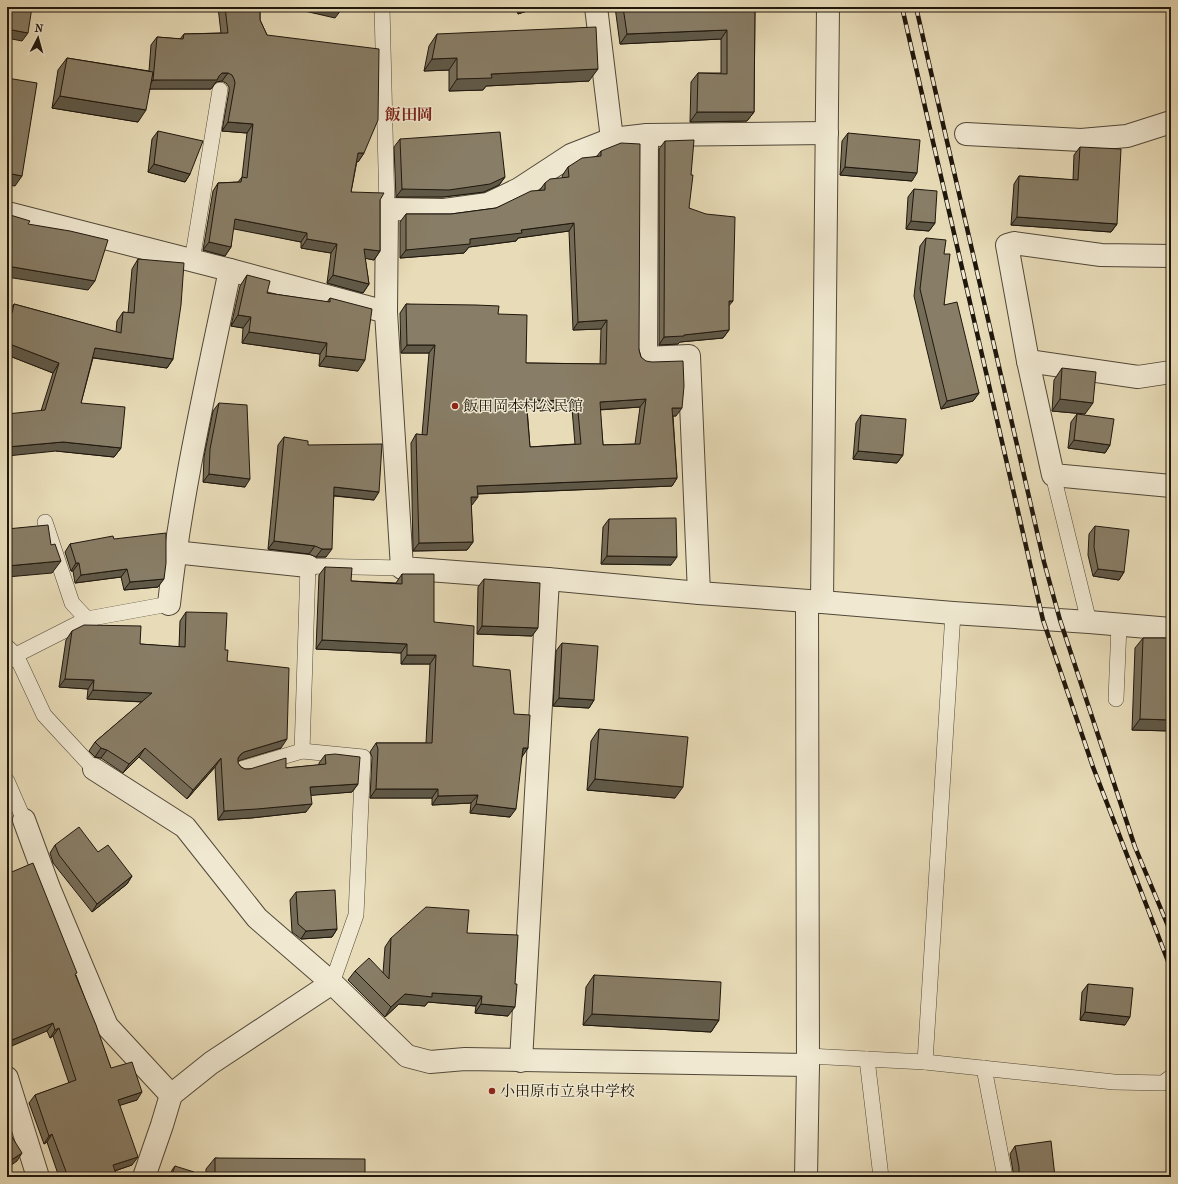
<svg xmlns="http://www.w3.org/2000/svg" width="1178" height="1184" font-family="'IM FELL French Canon','Noto Serif JP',serif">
	<rect width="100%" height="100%" fill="#e8dcb8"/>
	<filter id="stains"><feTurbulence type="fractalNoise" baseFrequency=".005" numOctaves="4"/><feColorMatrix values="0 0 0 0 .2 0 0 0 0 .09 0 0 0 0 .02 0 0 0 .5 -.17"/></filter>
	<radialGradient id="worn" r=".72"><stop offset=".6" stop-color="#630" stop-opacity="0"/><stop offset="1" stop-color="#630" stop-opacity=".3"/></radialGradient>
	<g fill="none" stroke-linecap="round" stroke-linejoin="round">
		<defs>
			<g id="service">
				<polyline points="382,7 387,209"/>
				<polyline points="192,261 220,90"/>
				<polyline points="1053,475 1089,622"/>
				<polyline points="45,522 72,603 87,619 169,604"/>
				<polyline points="7,647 16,655 44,715 94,769"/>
				<polyline points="7,662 16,655 87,619"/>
				<polyline points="1116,699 1119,625"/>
				<polyline points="302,751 308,566 402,568"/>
				<polyline points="241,769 302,751 363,757 356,915 332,983"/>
				<polyline points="7,781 24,820"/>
				<polyline points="808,1056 925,1062 1114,1082 1163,1083 1171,1077"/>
				<polyline points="867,1059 881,1177"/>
				<polyline points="925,1062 953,613"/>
				<polyline points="984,1068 1005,1177"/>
			</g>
			<g id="minor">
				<polyline points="596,7 612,139"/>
				<polyline points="966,134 1081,140 1127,136 1171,122"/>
				<polyline points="647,135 646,358 689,356 699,593"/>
				<polyline points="7,213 230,270 386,312 402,568 548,579 699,593 822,602 953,613 1089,622 1171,629"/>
				<polyline points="1171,256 1101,255 1014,243 1007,245 1028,361 1053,475 1171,486"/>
				<polyline points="386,312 387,209 444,210 488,204 519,189 571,155 612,139 647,135 827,133"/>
				<polyline points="1028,361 1138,377 1171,372"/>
				<polyline points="174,552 308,566"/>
				<polyline points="822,602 828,7"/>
				<path d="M 169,604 C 181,492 207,381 230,270"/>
				<polyline points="94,769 185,827 257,918 332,983 407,1056 430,1062 465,1059 808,1065"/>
				<polyline points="24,820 49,888 107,1026 171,1095"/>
				<polyline points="521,1061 548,579"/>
				<polyline points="7,1078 38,1177"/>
				<polyline points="144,1177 162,1125 171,1095 211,1063 332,983"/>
			</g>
			<polyline id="tertiary" points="806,1177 808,1065 807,602"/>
		</defs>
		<use href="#service" stroke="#514838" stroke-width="16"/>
		<use href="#minor" stroke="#514838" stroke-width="24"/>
		<use href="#tertiary" stroke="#514838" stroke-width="24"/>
		<use href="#service" stroke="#f0e8d1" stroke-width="15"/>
		<use href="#minor" stroke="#f0e8d1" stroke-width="22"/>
		<use href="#tertiary" stroke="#f0e8d1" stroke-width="22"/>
		<defs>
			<g id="rail">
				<polyline points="902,7 1043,620 1093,767 1171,969"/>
				<polyline points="916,7 1044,562 1060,620 1135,847 1171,933"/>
			</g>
		</defs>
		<use href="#rail" stroke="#1f170d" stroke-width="4.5"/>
		<use href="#rail" stroke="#f0e8d1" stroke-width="3" stroke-dasharray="9" stroke-linecap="butt"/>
	</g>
	<g fill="#756c58" stroke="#1f170d" fill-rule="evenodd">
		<polygon points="218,7 260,7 260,20 267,35 364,153 358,162 357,161 351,192 380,200 380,251 374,260 365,258 369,284 363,293 327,283 331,253 301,248 301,242 233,228 231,247 225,256 203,250 213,191 218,183 238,182 242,177 247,133 222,131 229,91 229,87 226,83 222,81 216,82 211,89 150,89 138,122 52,108 58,70 67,58 149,71 151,45 157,37 180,39 184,34 221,33"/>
		<polygon points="515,7 539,7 518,14"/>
		<polygon points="615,7 755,7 754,112 747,121 690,122 691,82 698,73 721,73 721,39 620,44"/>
		<polygon points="437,34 589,81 486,86 483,90 449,91 449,70 424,71 429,46"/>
		<polygon points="158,131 190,174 185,182 148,172 152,139"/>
		<polygon points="848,133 912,181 840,175 842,141"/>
		<polygon points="400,139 505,177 499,185 484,192 443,197 396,197 394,147"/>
		<polygon points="665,141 689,208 729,306 729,330 723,338 680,342 678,344 659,345 659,149"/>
		<polygon points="1080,147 1117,224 1111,232 1011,225 1014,184 1019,176 1073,180 1074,155"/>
		<path d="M 601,151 L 639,350 L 641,357 L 676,416 L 673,416 L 677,478 L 672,486 L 478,494 L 471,505 L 473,542 L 467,550 L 413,551 L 411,443 L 416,434 L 422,435 L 429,353 L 401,353 L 400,313 L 406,304 L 498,314 L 526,363 L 600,364 L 601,329 L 573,330 L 569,231 L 518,238 L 516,241 L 469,247 L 464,253 L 400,258 L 400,222 L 406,214 L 451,214 L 496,208 L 539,191 L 545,183 L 563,178 L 562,176 L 568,167 L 597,156 ZM 640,407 L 635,444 L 603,445 L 600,410 ZM 527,408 L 572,409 L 575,444 L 530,447 Z"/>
		<polygon points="914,189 935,223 929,231 906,229 908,197"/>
		<polygon points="926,238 944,254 944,305 979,393 973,401 941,409 914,296 920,246"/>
		<polygon points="138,259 173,359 167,368 93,358 81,403 121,448 114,457 56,451 41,411 53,373 7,355 7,312 8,312 14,304 116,332 117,321 123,312 128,313 132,269"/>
		<polygon points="247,275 267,293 327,302 330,298 358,371 319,366 320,354 242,343 243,328 231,326 240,286"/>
		<polygon points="1062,368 1085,414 1052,411 1054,380"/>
		<polygon points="219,403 245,487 203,482 204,457 213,411"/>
		<polygon points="1077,414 1110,445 1105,453 1068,448 1071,422"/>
		<polygon points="861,415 903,455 897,463 853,459 856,423"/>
		<polygon points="284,437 308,445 374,500 334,496 326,557 316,557 309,554 268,549 278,445"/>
		<polygon points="609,519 671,565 601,564 603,527"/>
		<polygon points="1095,526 1124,572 1119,580 1093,576 1088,555 1089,534"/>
		<polygon points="114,539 158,587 124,590 121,577 75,583 73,571 71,571 65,552 70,544"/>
		<polygon points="325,567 351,581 396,583 402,574 434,622 473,666 514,714 528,748 522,756 510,817 470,813 471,803 432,805 432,798 370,798 372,757 370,752 376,743 426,743 430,664 401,664 401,653 316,649 319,575"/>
		<polygon points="484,579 532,636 477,634 478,587"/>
		<polygon points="186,612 225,650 227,661 281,748 238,760 238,763 241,767 245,769 286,768 319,765 319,763 325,755 358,784 352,792 311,795 306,812 251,818 218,820 215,767 187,799 139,757 123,773 101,758 95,757 89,751 95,742 142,702 87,699 88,689 59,687 66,640 72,631 140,644 179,647 180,621"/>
		<polygon points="1143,638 1171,638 1171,731 1132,730 1135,648"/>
		<polygon points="562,643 594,700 589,708 553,706 556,651"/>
		<polygon points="599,729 675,798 587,790 591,741"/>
		<polygon points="55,845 98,852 132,876 127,884 92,912 53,863 50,853"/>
		<polygon points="296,892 337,929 332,937 301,939 292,932 290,900"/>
		<polygon points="467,933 508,1016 475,1013 476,1006 428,1002 425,1006 399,1004 385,1017 348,980 355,971 383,973 385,947 391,938"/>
		<polygon points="76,975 111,1068 137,1100 119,1105 132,1165 115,1171 117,1177 59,1177 47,1142 44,1144 29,1103 35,1095 69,1083 53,1036 50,1038 47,1031"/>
		<polygon points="594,975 719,1020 711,1032 583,1025 586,987"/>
		<polygon points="1088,984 1125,1025 1080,1020 1082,992"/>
		<polygon points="1015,1146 1055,1177 1014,1177 1010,1154"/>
		<polygon points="215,1158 365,1177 206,1177 206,1169"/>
		<polygon points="175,1166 192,1177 170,1177 172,1170"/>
	</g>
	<g fill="#5f5847" stroke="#1f170d">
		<polygon points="287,7 330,7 341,10 335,18"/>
		<polygon points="522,7 539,7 518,14"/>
		<polygon points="7,29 28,33 22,41 7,38"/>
		<polygon points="727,30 721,39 620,44 627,34"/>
		<polygon points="457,58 449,70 424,71 432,59"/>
		<polygon points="598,69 589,81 486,86 483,90 449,91 457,79 491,74"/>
		<polygon points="222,73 228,73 222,81 216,82 211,89 147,89 153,80 219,76"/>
		<polygon points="60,96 146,110 138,122 52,108"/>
		<polygon points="697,112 754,112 747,121 690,122"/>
		<polygon points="228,122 253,124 247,133 222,131"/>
		<polygon points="358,153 364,153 358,162 352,161"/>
		<polygon points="154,164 190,174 185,182 148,172"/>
		<polygon points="845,167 917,173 912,181 840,175"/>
		<polygon points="7,173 22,176 15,186 7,185"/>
		<polygon points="505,177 499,185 484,192 443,197 396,197 402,189"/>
		<polygon points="1017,217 1117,224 1111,232 1011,225"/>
		<polygon points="235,219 307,233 301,242 229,228"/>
		<polygon points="911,221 935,223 929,231 906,229"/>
		<polygon points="574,223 569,231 518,238 516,241 469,247 464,253 400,258 406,250 521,230"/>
		<polygon points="307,239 337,244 331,253 301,248"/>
		<polygon points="209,242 231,247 225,256 203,250"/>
		<polygon points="364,249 380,251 374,260 358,257"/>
		<polygon points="7,266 95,281 88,290 7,277"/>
		<polygon points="333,275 369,284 363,293 327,283"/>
		<polygon points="729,301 733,301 727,308"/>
		<polygon points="238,315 251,317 243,328 231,326"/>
		<polygon points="607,320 601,329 573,330 578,322"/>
		<polygon points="729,330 723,338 680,342 678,344 659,345 664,337"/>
		<polygon points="249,332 327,343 320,354 242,343"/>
		<polygon points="7,343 59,363 53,373 7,355"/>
		<polygon points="407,345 435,345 429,353 401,353"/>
		<polygon points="95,348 173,359 167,368 88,357"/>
		<polygon points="326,356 365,360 358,371 319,366"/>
		<polygon points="979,393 973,401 941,409 947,401"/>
		<polygon points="646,399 640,407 594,410 600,402"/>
		<polygon points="1060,399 1093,403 1085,414 1052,411"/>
		<polygon points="526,400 577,401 572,409 520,408"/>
		<polygon points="672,408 682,408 676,416 666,416"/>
		<polygon points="1074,440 1110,445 1105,453 1068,448"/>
		<polygon points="63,442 121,448 114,457 56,451 7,456 7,447"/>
		<polygon points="858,451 903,455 897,463 853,459"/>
		<polygon points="209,474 250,479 245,487 203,482"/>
		<polygon points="677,478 672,486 472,494 477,486"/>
		<polygon points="334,487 379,492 374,500 329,495"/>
		<polygon points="471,497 478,497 472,505 465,505"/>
		<polygon points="274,541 315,546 309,554 268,549"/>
		<polygon points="473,542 467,550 413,551 419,543"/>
		<polygon points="322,549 332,549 326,557 316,557"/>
		<polygon points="607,556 677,557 671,565 601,564"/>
		<polygon points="61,561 52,573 7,577 7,566"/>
		<polygon points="76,563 79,563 73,571 71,571"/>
		<polygon points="127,569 121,577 75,583 81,575"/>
		<polygon points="1098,569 1124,572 1119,580 1093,576"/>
		<polygon points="164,579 158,587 124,590 130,582"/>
		<polygon points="482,626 538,628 532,636 477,634"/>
		<polygon points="322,640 407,644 401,653 316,649"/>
		<polygon points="407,655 436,655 430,664 401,664"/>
		<polygon points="65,679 94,680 88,689 59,687"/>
		<polygon points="93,690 152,693 146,702 87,699"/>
		<polygon points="559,698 594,700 589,708 553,706"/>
		<polygon points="1140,719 1171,720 1171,731 1132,730"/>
		<polygon points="287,739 281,748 238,761 235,763 241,754 244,752"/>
		<polygon points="101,748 107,750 101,758 95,757"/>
		<polygon points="145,748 139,757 123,773 129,764"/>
		<polygon points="523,748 528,748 522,757"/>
		<polygon points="221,758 215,767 187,799 193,790"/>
		<polygon points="595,779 683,787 675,798 587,790"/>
		<polygon points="358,784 352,792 304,796 310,787"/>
		<polygon points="376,789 438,789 432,798 370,798"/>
		<polygon points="478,795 471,803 432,805 438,796"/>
		<polygon points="312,804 306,812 251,818 218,820 224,811"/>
		<polygon points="476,804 516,809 510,817 470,813"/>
		<polygon points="132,876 127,884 92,912 97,904"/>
		<polygon points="337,929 332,937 301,939 306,931"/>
		<polygon points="432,993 482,996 476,1006 428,1002 425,1006 399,1004 385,1017 391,1007 405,994"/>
		<polygon points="481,1004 515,1007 508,1016 475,1013"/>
		<polygon points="1085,1012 1130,1017 1125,1025 1080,1020"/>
		<polygon points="592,1014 719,1020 711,1032 583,1025"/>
		<polygon points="53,1023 47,1031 7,1048 7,1042"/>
		<polygon points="59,1028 53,1036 50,1038 55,1030"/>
		<polygon points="142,1092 137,1100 112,1108 118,1100"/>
		<polygon points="52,1134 47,1142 44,1144 49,1136"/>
		<polygon points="22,1153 17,1161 7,1168 7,1163"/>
		<polygon points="138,1157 132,1165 108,1173 113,1165"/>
	</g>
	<g fill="#887d66" stroke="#1f170d" fill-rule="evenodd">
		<polygon points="7,7 32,7 28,33 7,29"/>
		<polygon points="225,7 260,7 260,20 267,35 379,49 378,120 364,153 358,153 351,192 384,193 380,200 380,251 364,249 369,284 333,275 337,244 307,239 307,233 235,219 231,247 209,242 218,183 241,182 242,177 247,178 253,124 228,122 235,83 234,79 232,75 228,73 222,73 219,76 217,80 153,80 157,37 183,39 184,34 228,33"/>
		<polygon points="330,7 342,7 341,10"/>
		<polygon points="623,7 755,7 754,112 697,112 698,73 727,74 727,30 627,34"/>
		<polygon points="596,27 598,69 491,74 492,78 457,79 457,58 432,59 437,34"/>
		<polygon points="67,58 153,72 146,110 60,96"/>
		<polygon points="7,78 37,83 22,176 7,173"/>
		<polygon points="158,131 203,141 190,174 154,164"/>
		<polygon points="500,132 505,177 490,184 449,190 402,189 400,139"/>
		<polygon points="848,133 920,140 917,173 845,167"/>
		<polygon points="694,140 691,175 693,175 689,208 706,214 735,217 733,301 729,301 729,330 684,335 684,336 664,337 665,141"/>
		<path d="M 621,143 L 640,144 L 639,350 L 641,357 L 646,361 L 652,362 L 683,361 L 684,386 L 682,408 L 672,408 L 677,478 L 477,486 L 478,497 L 471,497 L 473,542 L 419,543 L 416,434 L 427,435 L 435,345 L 407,345 L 406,304 L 476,305 L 499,306 L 498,314 L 527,315 L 526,363 L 606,364 L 607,320 L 578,322 L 574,223 L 521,230 L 522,233 L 470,239 L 470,244 L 406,250 L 406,214 L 451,214 L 496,208 L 531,191 L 545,190 L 545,183 L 550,179 L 569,177 L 568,167 L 582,158 L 601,156 L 601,151 ZM 646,399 L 640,444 L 603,445 L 600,402 ZM 526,400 L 577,401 L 581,444 L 530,447 Z"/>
		<polygon points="1080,147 1121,149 1117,224 1017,217 1019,176 1078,180"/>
		<polygon points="914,189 937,191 935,223 911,221"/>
		<polygon points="7,214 30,221 28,224 70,231 108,240 95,281 7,266"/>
		<polygon points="926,238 946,240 944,254 950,254 944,305 957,302 979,393 947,401 920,289"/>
		<polygon points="138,259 184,263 181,305 173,359 95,348 81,403 125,407 121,448 63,442 7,447 7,414 45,410 59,363 7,343 7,312 12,313 14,304 121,333 123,312 134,313"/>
		<polygon points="247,275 270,281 267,293 330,302 330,298 372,309 365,360 326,356 327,343 249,332 251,317 238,315"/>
		<polygon points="1062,368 1096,372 1093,403 1060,399"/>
		<polygon points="219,403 247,405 250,479 209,474 210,449"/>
		<polygon points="1077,414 1114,419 1110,445 1074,440"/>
		<polygon points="861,415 906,419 903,455 858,451"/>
		<polygon points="284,437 308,441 308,445 382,444 379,492 334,487 332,549 322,549 315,546 274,541"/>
		<polygon points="676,518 677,557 607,556 609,519"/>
		<polygon points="48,525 51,545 55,544 61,561 7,566 7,529"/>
		<polygon points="1095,526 1129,530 1124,572 1098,569 1094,547"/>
		<polygon points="166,533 166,563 164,579 130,582 127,569 81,575 79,563 76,563 70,544 113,536 114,539"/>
		<polygon points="325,567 352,568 351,581 402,584 402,574 434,574 434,622 474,626 473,666 510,670 514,714 530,715 528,748 523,748 516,809 476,804 478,795 438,796 438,789 376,789 378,749 376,743 432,743 436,655 407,655 407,644 322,640"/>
		<polygon points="484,579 540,583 538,628 482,626"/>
		<polygon points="186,612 227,613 225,650 228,650 227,661 289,668 287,739 244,752 241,754 238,758 238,763 241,767 245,769 250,769 286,758 286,768 326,764 325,755 335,754 360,757 358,784 310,787 312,804 257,809 224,811 221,758 193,790 145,748 129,764 107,750 101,748 95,742 152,693 93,690 94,680 65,679 72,631 84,625 141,626 140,644 185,647"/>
		<polygon points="1143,638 1171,638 1171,720 1140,719"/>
		<polygon points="562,643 598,646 594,700 559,698"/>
		<polygon points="599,729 688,737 683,787 595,779"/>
		<polygon points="79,827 98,852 108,845 132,876 97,904 59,855 55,845"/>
		<polygon points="33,863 77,973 75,974 96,1025 111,1068 132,1062 142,1092 118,1100 138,1157 113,1165 117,1177 68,1177 52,1134 49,1136 35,1095 76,1080 59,1028 55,1030 53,1023 7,1042 7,874"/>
		<polygon points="335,890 337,929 306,931 298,924 296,892"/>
		<polygon points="426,907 469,910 467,933 518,935 515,984 517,984 515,1007 481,1004 482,996 432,993 432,997 405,994 391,1007 355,971 369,958 389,979 391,938"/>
		<polygon points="594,975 721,982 719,1020 592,1014"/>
		<polygon points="1088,984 1133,988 1130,1017 1085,1012"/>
		<polygon points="7,1129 22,1153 7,1163"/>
		<polygon points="1051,1141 1055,1177 1017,1177 1017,1175 1019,1172 1019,1167 1015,1146"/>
		<polygon points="215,1158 365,1159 365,1177 215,1177"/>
		<polygon points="175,1166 194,1172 192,1177 171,1177"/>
	</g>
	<g fill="#8f2418" stroke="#f0e8d1" stroke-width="1.5">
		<circle cx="455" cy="406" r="4"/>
		<circle cx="492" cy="1091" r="4"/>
	</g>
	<g text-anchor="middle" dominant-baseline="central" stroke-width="3" stroke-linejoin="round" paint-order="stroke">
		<g font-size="15" fill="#1f170d" stroke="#f0e8d1" text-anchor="start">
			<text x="463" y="406">飯田岡本村公民館</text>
			<text x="500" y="1091">小田原市立泉中学校</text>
		</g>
		<g font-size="16" font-weight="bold" fill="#7a1f14" stroke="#f0e8d1">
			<text x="409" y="114">飯田岡</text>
		</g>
	</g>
	<rect width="1178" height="1184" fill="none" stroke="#e8dcb8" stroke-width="24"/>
	<rect x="8" y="8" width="1162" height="1168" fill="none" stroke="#1f170d" stroke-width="2"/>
	<rect x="12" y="12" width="1154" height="1160" fill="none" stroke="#1f170d"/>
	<g transform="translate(38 38) rotate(6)" stroke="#f0e8d1" stroke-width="3" paint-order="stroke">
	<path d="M0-3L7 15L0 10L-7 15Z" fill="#1f170d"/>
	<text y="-6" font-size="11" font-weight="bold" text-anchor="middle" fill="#1f170d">N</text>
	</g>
	<rect width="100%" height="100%" filter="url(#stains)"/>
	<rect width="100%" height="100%" fill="url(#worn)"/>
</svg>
